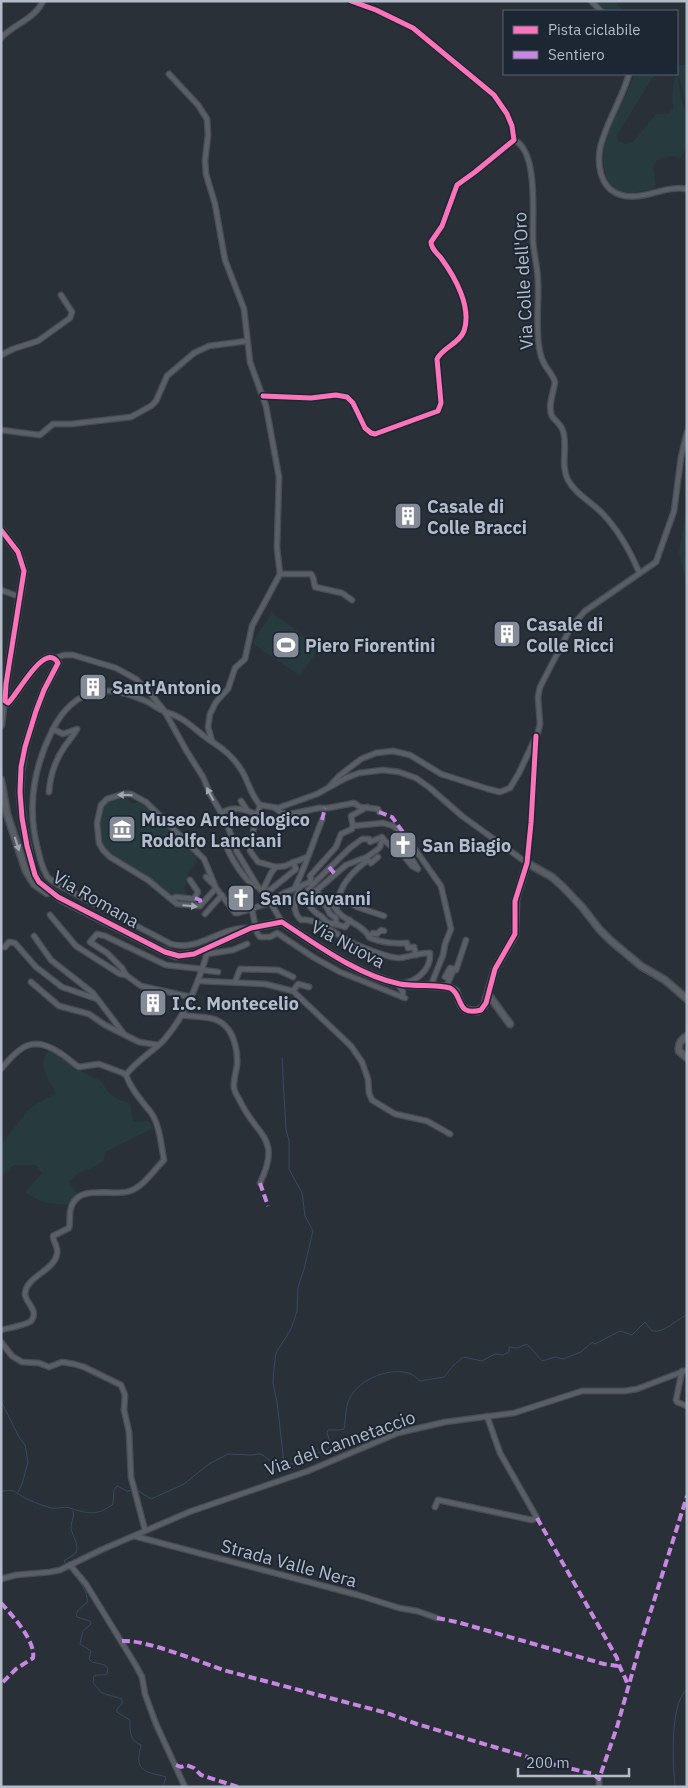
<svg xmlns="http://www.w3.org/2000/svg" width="688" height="1788" font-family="'IBM Plex Sans',sans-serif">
	<rect width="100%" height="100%" fill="#2a3038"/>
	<g fill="#273a3e">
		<polygon points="596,1 615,1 623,11 607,11"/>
		<polygon points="677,65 687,65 687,105 685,102"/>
		<path d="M 635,74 L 658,74 L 653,77 L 617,135 L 618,141 L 625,144 L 633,142 L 656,114 L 668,114 L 673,109 L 672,95 L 675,76 L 677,76 L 683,105 L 687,112 L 687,148 L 680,158 L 671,156 L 657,160 L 653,166 L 656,188 C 636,193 612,199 605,172 C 596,136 624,106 635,74 Z"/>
		<polygon points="687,505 687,585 679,553"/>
		<polygon points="272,613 320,647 300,676 252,643"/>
		<polygon points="122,796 126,797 131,804 142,801 199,856 196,859 197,863 191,868 187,874 190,877 183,888 187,892 184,896 176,895 173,897 150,878 106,851 99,838 101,810 110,799"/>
		<path d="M 50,1049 L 63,1056 L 84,1073 L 101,1081 L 108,1092 L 119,1100 L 130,1103 L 133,1122 L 149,1121 L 153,1128 L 105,1152 L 104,1161 L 90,1169 L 78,1173 L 69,1182 L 78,1195 L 69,1205 C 52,1204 39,1203 25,1192 L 42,1173 L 36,1165 L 14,1165 L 1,1176 L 1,1145 L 30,1108 L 56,1093 C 47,1076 36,1065 50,1049 Z"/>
	</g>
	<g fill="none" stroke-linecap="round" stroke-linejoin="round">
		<g stroke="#384963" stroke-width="1">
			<polyline points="282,1058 286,1130 289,1140 289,1169 302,1193 305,1216 313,1231 304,1269 298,1287 297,1311 291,1329 276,1353 274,1368 273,1383 277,1402 284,1463"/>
			<polyline points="1,1401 19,1437 25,1445 28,1462 22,1484 18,1492"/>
			<path d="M 1,1492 C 14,1486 18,1496 29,1500 C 36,1503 44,1506 51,1508 C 57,1509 65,1506 70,1508 C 88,1514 98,1516 113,1504 L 114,1490 L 117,1486 L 127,1491 L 137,1490 L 151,1499 L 184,1484 L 209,1464 L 228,1454 L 251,1455 L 259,1454 L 263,1455 L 269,1460 L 292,1464 L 304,1457 L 326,1450 L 331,1445 L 327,1433 L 328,1430 L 339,1430 L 344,1429 C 346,1418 345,1407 350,1398 C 359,1379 391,1366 411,1374 C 415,1376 417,1379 420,1381 L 444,1377 L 453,1366 L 463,1357 L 482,1361 L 495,1354 L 503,1355 L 509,1352 L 509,1347 L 517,1348 L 527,1344 L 542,1361 L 555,1357 L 564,1359 L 568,1357 L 581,1352 L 592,1342 L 595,1344 L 620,1331 L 632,1335 L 645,1322 L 652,1331 C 666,1333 674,1320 687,1315"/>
			<path d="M 67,1565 L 64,1561 L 76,1553 C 79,1543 73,1538 71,1528 C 71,1521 75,1517 73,1511"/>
			<path d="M 69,1568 C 76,1579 89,1589 87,1603 C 82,1607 75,1610 77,1617 L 90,1621 L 91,1624 L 83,1631 L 80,1644 L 91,1651 L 89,1659 L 92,1662 L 105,1665 L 108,1669 L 107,1674 C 103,1676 98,1674 94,1676 L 93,1683 L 102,1693 L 122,1699 L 122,1704 L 117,1709 L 117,1712 L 130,1720 C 130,1730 129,1740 141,1745 C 138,1760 135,1769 154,1774 C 158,1775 161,1775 166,1777 L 163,1787"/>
			<path d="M 675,1787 C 673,1765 669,1704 687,1689"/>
		</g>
		<defs>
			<g id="street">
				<polyline points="591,1 601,11"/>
				<path d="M 1,38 C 14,24 35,19 43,1"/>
				<polyline points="169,74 198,105 207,119 208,135 205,161 206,174 215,204 225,260 244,309 250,362 266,406 279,477 277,548 280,574 252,626 245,659 235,668 228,689 216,702 210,714 208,727 212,741"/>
				<path d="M 629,74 C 623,96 610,116 603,138 C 595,160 598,192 626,196 C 647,199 666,185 687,189"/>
				<path d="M 514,140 C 539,151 532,217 533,241 C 534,255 538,269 538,283 C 539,305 535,330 540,352 C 543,368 551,370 555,382 C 554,391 547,407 552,416 C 555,421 561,424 563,431 C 568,446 560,465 568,480 C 575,494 593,503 603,514 C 619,531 630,551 639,572"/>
				<polyline points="1,355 13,349 38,341 70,318 72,312 61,295"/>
				<path d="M 263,396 L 311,398 L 336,395 L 347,397 L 353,403 L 365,428 L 371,433 L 375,434 L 438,411 L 441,403 L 437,359 C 443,347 459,344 464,331 C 472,307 455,277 441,258 C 437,253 431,249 431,242 L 442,226 L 457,185 L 475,172 L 514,140 L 512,126 L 507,114 L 494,95 L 413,28 L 376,10 L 351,1"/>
				<polyline points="1,430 40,435 53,424 71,424 131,417 151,406 156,401 167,376 194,353 209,346 247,341"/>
				<polyline points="280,574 311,574 313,577 315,587 342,593 352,600"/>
				<polyline points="1,590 20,597"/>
				<polyline points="55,658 64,655 73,655 116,668 136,679 151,694 165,712 186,750 203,777 210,794 226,821 237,852 258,887 267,897"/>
				<path d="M 164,711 C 158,709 153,705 148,702 C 133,695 116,689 100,691 C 77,694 61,712 52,731 C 33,769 27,809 38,850 C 40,859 42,868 47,876 C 51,881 57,884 62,887 L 171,944 C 199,952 220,927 247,928"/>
				<path d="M 165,712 C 183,716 194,729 208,739 C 222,748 233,756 242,771 C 248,781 252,797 260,805 L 254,827 L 250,851 L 258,862 L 276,867"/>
				<polyline points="329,787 339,776 361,759 376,753 393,751 410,755 441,774 488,789 500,792 510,788 519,773 538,732 540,724 538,697 540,687 571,627 585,611 656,562 674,511 681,457 687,432"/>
				<path d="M 49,792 C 50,776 56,759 65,746 C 69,740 74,735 77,729 L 63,734 L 53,729"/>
				<polyline points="241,801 247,810"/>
				<polyline points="260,805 278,808 317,794 346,778 359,773 383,770 399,772 416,778 430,788 462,816 527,863 531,823 536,739"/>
				<polyline points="275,808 282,813 290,814 319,808 328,808 354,803 360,807 378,809 379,812"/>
				<path d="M 222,813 C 233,805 247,810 258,815"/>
				<polyline points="353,826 351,816 367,807"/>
				<path d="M 224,840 C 228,853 244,883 258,887"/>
				<polyline points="384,840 401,855 404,856 412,866 418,869 407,851 410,845 408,842"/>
				<polyline points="367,858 371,863 378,857"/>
				<polyline points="206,877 215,886"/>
				<path d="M 300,886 C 296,898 290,910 301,920 C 317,917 342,939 357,945 C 366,949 390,958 399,958 C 409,957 420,952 430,953 C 431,971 415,983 398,984 L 403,992 L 402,997"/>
				<polyline points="311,886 350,848 362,839 369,839 370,842 382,837 384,840 381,843 380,847"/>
				<path d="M 295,887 C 306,866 313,842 322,820"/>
				<polyline points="216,888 200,906 177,904 148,880 110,857 103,850 99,843 97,823 101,805 107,799 123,794 131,794 146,802 204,859 216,888 235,913 238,913 266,904 284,893 310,882 311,878 310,876 336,847 341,834 352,829 353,826 383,823 393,826 405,835 441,886 451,929 445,944 443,955 431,985"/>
				<path d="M 310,888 C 303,900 310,910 321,916 C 324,918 326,923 330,923 C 335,924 340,925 345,927 L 350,920"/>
				<polyline points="308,890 311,892 317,890 346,865 367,857 378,849"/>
				<polyline points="317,890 322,904 325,904 330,914 336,918 336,923"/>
				<polyline points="262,892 271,873 276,867 285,866 307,857"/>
				<polyline points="264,895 296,869 293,862"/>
				<polyline points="339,898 344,899 357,907 384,916"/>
				<polyline points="171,899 176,897 194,899 198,892 190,880"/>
				<polyline points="270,902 282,922"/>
				<path d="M 325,904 L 333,904 C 338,920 363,923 370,938 C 383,943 394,944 407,943 L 408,948 L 414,947 L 416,955"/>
				<path d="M 336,908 C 339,903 338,898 340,893 C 345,879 357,868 368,860"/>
				<polyline points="252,910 257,933 260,937 270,937 277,933 313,957 340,972 405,998"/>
				<polyline points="205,914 222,895"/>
				<polyline points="50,915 76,946 120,974 126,975 141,986 191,997"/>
				<polyline points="34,936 51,960 93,993 124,1034"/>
				<polyline points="369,937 373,933 377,934 381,930 384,931"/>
				<polyline points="5,947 9,942 15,943 36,967 62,987 97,999"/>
				<polyline points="207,954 233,950 247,944"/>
				<polyline points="454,969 456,970 466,940"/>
				<polyline points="202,970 218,972"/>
				<polyline points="126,975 122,968 107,953 90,942 97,934 105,936 166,965 202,969"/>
				<polyline points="199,981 265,984 293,991 351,1046 362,1062 368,1079 369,1093 372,1100 395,1114 427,1121 450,1134"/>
				<polyline points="31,982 59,1006 89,1014 105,1025 139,1042 158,1045"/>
				<polyline points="235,982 240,969 278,970 293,977"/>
				<polyline points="446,987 454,969 450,968 445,977 450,979"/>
				<polyline points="293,991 298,984 309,987"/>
				<path d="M 182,1015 C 198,1018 217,1014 228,1029 C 235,1038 238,1054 237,1065 C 236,1073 233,1080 234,1088 C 235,1093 238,1097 240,1101 C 257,1137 282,1137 260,1183"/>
				<path d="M 1,1069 C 20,1047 32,1034 60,1053 C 67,1057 72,1063 79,1067 L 99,1064 L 123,1073 L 126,1075 C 131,1090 143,1102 152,1114 C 160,1127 161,1145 164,1160 C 154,1170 144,1186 130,1191 C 113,1197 81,1184 72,1205 C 68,1213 71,1221 69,1228 L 53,1236 C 53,1242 59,1248 57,1254 C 54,1271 27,1276 25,1293 C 24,1302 40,1310 31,1321 C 27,1325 8,1328 1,1330"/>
				<path d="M 126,1075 C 136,1061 151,1053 163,1041 C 187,1014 199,981 209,947"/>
				<polyline points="1,1342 12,1356 22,1362 39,1363 49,1367 62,1362 74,1364 84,1367 121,1385 125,1395 124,1410 129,1432 131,1477 145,1530"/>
				<polyline points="682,1371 676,1400 677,1402 687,1406"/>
				<polyline points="435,1507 438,1500 532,1520 537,1518 500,1453 487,1416"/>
				<polyline points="134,1536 358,1595 399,1608 417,1611 437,1618"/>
				<polyline points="70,1565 86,1584 135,1664 142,1677 145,1694 156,1724 185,1787"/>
				<polyline points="1,1579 16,1575 50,1572 60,1570 101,1550 189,1512 308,1471 398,1433 445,1422 514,1413 582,1391 624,1391 637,1389 687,1370"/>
				<polyline points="599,1787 599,1779"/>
			</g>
			<g id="secondary">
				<path d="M 1,530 L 18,552 L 24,571 L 6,684 L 5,701 L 8,703 C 16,697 45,640 58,663 L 44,690 L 36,711 L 25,747 L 21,772 L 20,795 L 23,825 L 33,871 L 39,882 L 62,900 L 159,949 L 176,956 L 194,954 L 251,928 L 282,922 C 317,945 359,976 400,984 C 417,987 434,984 450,988 L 456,991 L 461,1005 L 466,1010 L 478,1011 L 484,1006 L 495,969 L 515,935 L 516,899 L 527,863 L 552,877 L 563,887 L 582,907 L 600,930 L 610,940 L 641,966 L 665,980 L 687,999"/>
				<polyline points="1,725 4,698"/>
				<polyline points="1,780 7,814 26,871 34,884 47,893"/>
				<polyline points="488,994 510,1024"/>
				<path d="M 687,1036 C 680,1040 678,1044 679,1051 L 687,1058"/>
			</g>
		</defs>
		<use href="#street" stroke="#484c53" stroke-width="7"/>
		<use href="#secondary" stroke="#484c53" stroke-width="9"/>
		<use href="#street" stroke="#5a5e66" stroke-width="4.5"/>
		<use href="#secondary" stroke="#595d64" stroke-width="6"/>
		<g stroke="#c787e3" stroke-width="4" stroke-dasharray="8 4" stroke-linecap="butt">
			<polyline points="379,812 392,817 405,835"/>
			<polyline points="322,820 325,808"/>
			<polyline points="329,867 335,874"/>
			<polyline points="195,898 200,900 201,905"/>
			<polyline points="260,1183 268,1206"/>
			<path d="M 537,1518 L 617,1658 C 619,1668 625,1675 628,1686"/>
			<path d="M 1,1603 C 12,1615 36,1641 33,1658 L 16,1669 L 1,1684"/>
			<polyline points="437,1618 457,1622 604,1664 618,1666"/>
			<path d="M 122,1641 C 144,1639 201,1662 223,1670 L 387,1713 L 417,1724 L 548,1763 L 593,1774 L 599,1779 L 617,1727 L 641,1642 L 687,1496"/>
			<polyline points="176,1765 181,1767 186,1765 194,1768 201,1775 238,1787"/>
		</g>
		<defs>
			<g id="cycleway">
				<path d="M 263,396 L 311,398 L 336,395 L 347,397 L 353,403 L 365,428 L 371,433 L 375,434 L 438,411 L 441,403 L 437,359 C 443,347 459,344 464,331 C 472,307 455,277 441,258 C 437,253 431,249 431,242 L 442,226 L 457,185 L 475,172 L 514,140 L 512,126 L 507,114 L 494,95 L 413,28 L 376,10 L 351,1"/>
				<path d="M 1,530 L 18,552 L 24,571 L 6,684 L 5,701 L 8,703 C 16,697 45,640 58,663 L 44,690 L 36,711 L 25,747 L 21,767 L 20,792 L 22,818 L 27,846 L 35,875 L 39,882 L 58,897 L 165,952 L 179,956 L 194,954 L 251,928 L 282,922 C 317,945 359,976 400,984 C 417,987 434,984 450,988 C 464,995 455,1017 481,1010 L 486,1003 L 495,969 L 515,934 L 515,901 L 527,863 L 531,823 L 536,736"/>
			</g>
		</defs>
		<use href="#cycleway" stroke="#1d2633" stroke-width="8"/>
		<use href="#cycleway" stroke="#fb73b8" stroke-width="5"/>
	</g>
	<defs><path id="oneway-solid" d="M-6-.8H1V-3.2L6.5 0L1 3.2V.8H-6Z" transform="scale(1.25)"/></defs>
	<g fill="#a2a9b5">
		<use href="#oneway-solid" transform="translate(210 794) rotate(-118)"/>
		<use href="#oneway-solid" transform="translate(125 795) rotate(-179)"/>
		<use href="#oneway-solid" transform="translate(190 906) rotate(5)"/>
	</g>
	<use fill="#9da4b0" href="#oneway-solid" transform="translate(17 844) rotate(72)"/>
	<defs>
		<symbol id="building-square" viewBox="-11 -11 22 22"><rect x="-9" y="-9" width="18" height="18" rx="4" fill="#848b96" stroke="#1d2633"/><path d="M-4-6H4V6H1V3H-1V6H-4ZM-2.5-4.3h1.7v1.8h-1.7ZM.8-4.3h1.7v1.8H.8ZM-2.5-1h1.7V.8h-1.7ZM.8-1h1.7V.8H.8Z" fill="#fff"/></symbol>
		<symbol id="stadium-square" viewBox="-11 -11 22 22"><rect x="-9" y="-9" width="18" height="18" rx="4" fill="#848b96" stroke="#1d2633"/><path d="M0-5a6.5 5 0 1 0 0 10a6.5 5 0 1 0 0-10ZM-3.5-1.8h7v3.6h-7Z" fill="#fff"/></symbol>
		<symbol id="museum-square" viewBox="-11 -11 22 22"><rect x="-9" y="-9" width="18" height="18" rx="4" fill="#848b96" stroke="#1d2633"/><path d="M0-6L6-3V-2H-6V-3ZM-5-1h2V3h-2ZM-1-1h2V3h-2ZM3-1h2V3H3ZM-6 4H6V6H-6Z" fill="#fff"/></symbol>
		<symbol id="church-square" viewBox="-11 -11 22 22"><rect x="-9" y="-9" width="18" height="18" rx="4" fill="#848b96" stroke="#1d2633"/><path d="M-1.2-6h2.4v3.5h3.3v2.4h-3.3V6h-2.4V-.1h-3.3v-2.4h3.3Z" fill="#fff"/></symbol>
	</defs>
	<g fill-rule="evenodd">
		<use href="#building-square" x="392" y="500" width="32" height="32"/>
		<use href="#building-square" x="491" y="618" width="32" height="32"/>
		<use href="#stadium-square" x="270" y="629" width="32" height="32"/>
		<use href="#building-square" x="77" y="671" width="32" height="32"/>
		<use href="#museum-square" x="106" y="813" width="32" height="32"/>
		<use href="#church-square" x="387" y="829" width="32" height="32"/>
		<use href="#church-square" x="225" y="882" width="32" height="32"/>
		<use href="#building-square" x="137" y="987" width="32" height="32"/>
	</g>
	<g text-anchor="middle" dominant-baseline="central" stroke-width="4" stroke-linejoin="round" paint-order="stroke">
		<g font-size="18" fill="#b4bcc9" stroke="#1d2633">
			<text transform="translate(523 281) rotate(-93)">Via Colle dell'Oro</text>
			<text transform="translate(96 899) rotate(30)">Via Romana</text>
			<text transform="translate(348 944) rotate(28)">Via Nuova</text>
			<text transform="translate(340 1443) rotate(-20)">Via del Cannetaccio</text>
			<text transform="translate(289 1563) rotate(15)">Strada Valle Nera</text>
		</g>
		<g font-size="18" font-weight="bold" fill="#b4bcc9" stroke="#1d2633" text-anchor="start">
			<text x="427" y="506">Casale di<tspan x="427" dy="21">Colle Bracci</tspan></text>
			<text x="526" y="624">Casale di<tspan x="526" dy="21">Colle Ricci</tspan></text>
			<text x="305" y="645">Piero Fiorentini</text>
			<text x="112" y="687">Sant'Antonio</text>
			<text x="141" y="819">Museo Archeologico<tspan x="141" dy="21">Rodolfo Lanciani</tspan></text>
			<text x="422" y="845">San Biagio</text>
			<text x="260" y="898">San Giovanni</text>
			<text x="172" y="1003">I.C. Montecelio</text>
		</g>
	</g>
	<rect width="688" height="1788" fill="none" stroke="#b4bcc9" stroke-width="5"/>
	<rect x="503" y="10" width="175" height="65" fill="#1d2633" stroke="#59626f"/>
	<rect x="513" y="26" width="25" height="8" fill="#fb73b8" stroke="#59626f"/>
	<text x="548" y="35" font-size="15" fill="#b4bcc9">Pista ciclabile</text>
	<rect x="513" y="51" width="25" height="8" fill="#c787e3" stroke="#59626f"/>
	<text x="548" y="60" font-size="15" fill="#b4bcc9">Sentiero</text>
	<path d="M518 1768v8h111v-8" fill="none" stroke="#b4bcc9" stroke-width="2.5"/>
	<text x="526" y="1768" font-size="15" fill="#b4bcc9" stroke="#1d2633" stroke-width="4" paint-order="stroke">200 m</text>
</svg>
